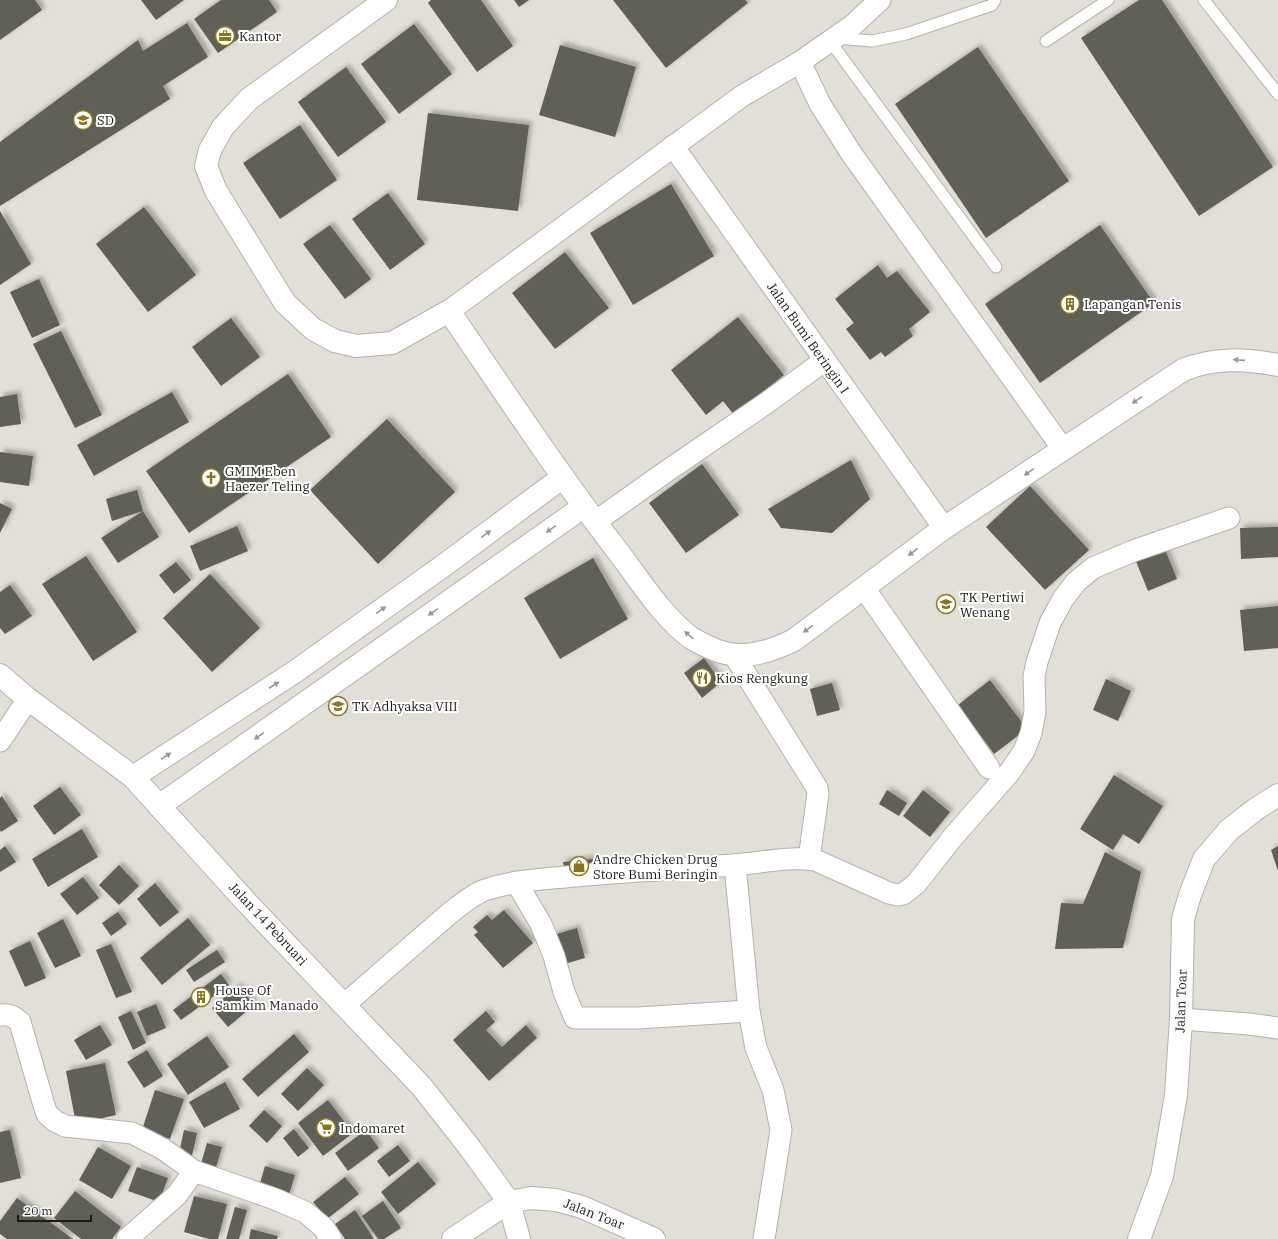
<svg xmlns="http://www.w3.org/2000/svg" width="1278" height="1239" font-family="'IBM Plex Serif',serif">
	<defs>
		<filter id="shadow"><feDropShadow dx="3.5" dy="-3.5" stdDeviation="2" flood-color="#0004"/></filter>
	</defs>
	<rect width="100%" height="100%" fill="#e1dfd8"/>
	<g fill="#615f58" filter="url(#shadow)">
		<polygon points="0,0 35,0 42,10 0,40"/>
		<polygon points="141,0 184,0 156,20"/>
		<polygon points="221,0 269,0 277,12 218,53 194,19"/>
		<polygon points="431,0 481,0 513,46 477,72 428,3"/>
		<polygon points="514,0 529,0 519,7"/>
		<polygon points="613,0 745,0 748,3 666,68"/>
		<polygon points="1139,0 1162,0 1273,167 1199,216 1081,38"/>
		<polygon points="187,23 208,57 163,86 170,99 0,206 0,142 138,40 143,51"/>
		<polygon points="414,24 452,74 399,114 361,64"/>
		<polygon points="560,45 636,67 615,137 539,115"/>
		<polygon points="978,47 1069,181 986,238 895,104"/>
		<polygon points="346,67 386,122 338,157 298,102"/>
		<polygon points="428,113 529,125 518,211 417,200"/>
		<polygon points="300,125 337,180 280,219 243,163"/>
		<polygon points="671,184 714,256 633,305 590,233"/>
		<polygon points="388,193 425,244 390,270 352,219"/>
		<polygon points="144,207 196,275 148,312 96,244"/>
		<polygon points="0,211 31,264 0,285"/>
		<polygon points="330,225 371,279 345,299 303,244"/>
		<polygon points="1100,225 1154,303 1040,383 985,304"/>
		<polygon points="565,252 609,308 555,349 512,293"/>
		<polygon points="878,265 887,278 897,271 930,312 909,329 913,336 885,357 881,352 870,360 846,329 854,323 835,299"/>
		<polygon points="39,279 60,325 32,338 10,292"/>
		<polygon points="738,317 784,375 734,415 723,401 706,415 671,370"/>
		<polygon points="231,318 260,357 221,386 192,347"/>
		<polygon points="61,331 102,415 75,428 33,344"/>
		<polygon points="288,374 331,437 189,533 146,471"/>
		<polygon points="172,392 189,422 94,476 77,445"/>
		<polygon points="17,394 21,424 0,427 0,397"/>
		<polygon points="387,419 455,492 378,564 310,490"/>
		<polygon points="0,452 33,456 29,486 0,482"/>
		<polygon points="851,460 870,499 832,533 781,528 768,509"/>
		<polygon points="702,464 739,515 686,553 649,503"/>
		<polygon points="1030,486 1089,550 1045,590 986,527"/>
		<polygon points="137,490 143,511 112,521 106,499"/>
		<polygon points="0,503 12,509 0,533"/>
		<polygon points="143,511 159,537 118,563 101,538"/>
		<polygon points="237,526 248,551 200,571 190,546"/>
		<polygon points="1278,527 1278,557 1241,559 1240,528"/>
		<polygon points="1164,547 1177,579 1148,591 1135,559"/>
		<polygon points="86,556 137,632 93,661 42,584"/>
		<polygon points="593,558 628,619 560,659 524,598"/>
		<polygon points="176,562 191,580 174,594 159,575"/>
		<polygon points="210,574 260,628 212,672 163,618"/>
		<polygon points="10,585 32,616 5,634 0,628 0,592"/>
		<polygon points="1278,606 1278,648 1244,651 1240,610"/>
		<polygon points="704,658 721,682 702,698 684,673"/>
		<polygon points="1106,679 1131,691 1118,721 1093,710"/>
		<polygon points="990,680 1027,729 994,754 958,705"/>
		<polygon points="832,683 840,710 817,716 810,689"/>
		<polygon points="1114,775 1163,806 1139,844 1123,834 1113,850 1080,829"/>
		<polygon points="60,787 81,815 54,835 33,806"/>
		<polygon points="887,790 907,803 899,816 879,804"/>
		<polygon points="923,790 950,812 930,837 903,816"/>
		<polygon points="2,796 18,821 1,832 0,830 0,798"/>
		<polygon points="82,829 98,857 48,887 32,859"/>
		<polygon points="5,846 16,862 0,872 0,850"/>
		<polygon points="1278,846 1278,871 1271,850"/>
		<polygon points="1105,852 1141,872 1123,948 1055,949 1061,903 1083,904"/>
		<polygon points="593,859 595,870 565,872 563,862"/>
		<polygon points="119,865 139,886 119,905 99,885"/>
		<polygon points="83,877 99,898 77,915 60,894"/>
		<polygon points="155,883 179,912 160,927 137,899"/>
		<polygon points="504,910 533,943 503,968 474,935 478,932 473,927 487,915 492,920"/>
		<polygon points="118,912 127,924 111,936 102,923"/>
		<polygon points="188,918 210,945 162,985 140,958"/>
		<polygon points="63,919 81,956 55,968 37,933"/>
		<polygon points="577,928 585,958 561,965 553,935"/>
		<polygon points="30,941 46,978 25,987 9,951"/>
		<polygon points="111,944 132,992 116,998 96,950"/>
		<polygon points="217,950 225,962 194,982 186,970"/>
		<polygon points="221,974 229,985 181,1020 173,1010"/>
		<polygon points="238,986 254,1005 228,1027 212,1008"/>
		<polygon points="156,1004 166,1028 147,1036 137,1012"/>
		<polygon points="131,1011 146,1043 133,1050 118,1017"/>
		<polygon points="486,1011 495,1022 486,1030 502,1047 526,1025 537,1038 489,1081 453,1040"/>
		<polygon points="100,1025 112,1045 86,1060 74,1040"/>
		<polygon points="294,1034 309,1052 258,1097 242,1079"/>
		<polygon points="207,1036 229,1067 188,1095 167,1064"/>
		<polygon points="147,1050 163,1076 144,1088 127,1062"/>
		<polygon points="105,1063 116,1115 76,1124 66,1071"/>
		<polygon points="307,1068 324,1085 298,1111 281,1094"/>
		<polygon points="225,1082 240,1109 204,1128 189,1102"/>
		<polygon points="155,1090 184,1099 170,1139 142,1130"/>
		<polygon points="328,1100 353,1133 323,1156 298,1123"/>
		<polygon points="264,1110 282,1126 267,1143 249,1126"/>
		<polygon points="294,1129 309,1148 298,1157 283,1138"/>
		<polygon points="10,1130 21,1178 0,1183 0,1132"/>
		<polygon points="184,1130 197,1133 192,1156 179,1153"/>
		<polygon points="366,1130 379,1148 348,1171 335,1153"/>
		<polygon points="207,1143 222,1147 215,1171 200,1167"/>
		<polygon points="398,1145 410,1161 389,1177 377,1161"/>
		<polygon points="98,1147 131,1166 112,1199 79,1180"/>
		<polygon points="418,1162 436,1184 398,1214 381,1192"/>
		<polygon points="265,1166 295,1175 288,1198 258,1190"/>
		<polygon points="137,1167 168,1178 159,1202 128,1191"/>
		<polygon points="345,1177 359,1194 327,1219 313,1202"/>
		<polygon points="75,1191 121,1227 112,1239 81,1239 54,1218"/>
		<polygon points="194,1196 227,1204 218,1239 209,1239 184,1232"/>
		<polygon points="17,1198 73,1239 7,1239 0,1234 0,1221"/>
		<polygon points="383,1201 401,1228 384,1239 378,1239 362,1216"/>
		<polygon points="235,1207 247,1210 239,1239 226,1239"/>
		<polygon points="355,1210 374,1239 345,1239 335,1224"/>
		<polygon points="251,1229 278,1236 277,1239 249,1239"/>
	</g>
	<g fill="none" stroke-linecap="round" stroke-linejoin="round">
		<defs>
			<g id="lane">
				<polyline points="1204,0 1278,94"/>
				<polyline points="836,38 872,41 906,34 992,5 995,0"/>
				<polyline points="830,41 996,267"/>
				<polyline points="1046,41 1108,0"/>
			</g>
			<g id="street">
				<polyline points="800,62 820,104 851,153 1063,449"/>
				<polyline points="673,146 944,528"/>
				<polyline points="449,311 742,96 800,62 853,25 880,0"/>
				<polyline points="595,522 664,473 765,404 824,361"/>
				<polyline points="864,588 989,768"/>
				<polyline points="734,655 817,788 818,794 809,859"/>
				<polyline points="0,741 28,699"/>
				<polyline points="735,865 749,1011 756,1048 773,1090 781,1130 764,1239"/>
				<polyline points="516,882 541,924 554,956 564,992 575,1018 638,1018 749,1011"/>
				<path d="M 345,1004 L 450,913 C 462,904 474,893 488,889 C 517,880 546,879 575,876 C 628,871 681,869 733,865 C 761,863 788,856 815,860 L 889,893 L 898,895 L 903,894 L 916,884 L 953,837 L 1009,773 L 1024,751 L 1031,733 L 1035,712 L 1034,676 L 1037,662 L 1050,623 L 1063,599 L 1076,582 L 1093,568 L 1133,551 L 1229,518"/>
				<path d="M 0,1015 C 9,1014 13,1016 20,1022 L 43,1102 L 47,1114 L 55,1121 L 65,1126 L 132,1133 L 163,1149 L 194,1171 L 275,1199 L 305,1212 L 324,1228 L 331,1239"/>
				<polyline points="1181,1019 1249,1024 1278,1028"/>
				<polyline points="127,1239 177,1195 194,1171"/>
			</g>
			<g id="secondary">
				<path d="M 386,0 L 249,99 L 223,127 L 210,150 L 206,166 L 216,191 L 285,303 L 313,329 L 335,341 L 356,346 L 392,343 L 449,311 C 505,393 559,475 619,553 C 641,582 662,616 691,638 C 698,642 706,646 713,649 C 740,661 768,653 794,640 L 944,528 L 1183,370 C 1214,357 1245,359 1278,365"/>
				<polyline points="0,675 28,699 133,777 249,905 422,1087 470,1148 509,1202 519,1239"/>
				<polyline points="133,777 296,671 443,566 563,477"/>
				<polyline points="159,806 583,507"/>
				<polyline points="453,1239 509,1202 531,1198 556,1200 582,1207 654,1239"/>
				<polyline points="1139,1239 1162,1176 1176,1095 1181,1019 1183,919 1190,895 1204,859 1229,830 1256,809 1278,795"/>
			</g>
		</defs>
		<use href="#lane" stroke="#b4b2ab" stroke-width="13"/>
		<use href="#street" stroke="#b4b2ab" stroke-width="23"/>
		<use href="#secondary" stroke="#b4b2ab" stroke-width="24"/>
		<use href="#lane" stroke="#fff" stroke-width="11"/>
		<use href="#street" stroke="#fff" stroke-width="21"/>
		<use href="#secondary" stroke="#fff" stroke-width="22"/>
	</g>
	<defs><path id="oneway-solid" d="M-6-.8H1V-3.2L6.5 0L1 3.2V.8H-6Z"/></defs>
	<g fill="#989897">
		<use href="#oneway-solid" transform="translate(1239 360) rotate(-176)"/>
		<use href="#oneway-solid" transform="translate(1137 400) rotate(146)"/>
		<use href="#oneway-solid" transform="translate(1029 472) rotate(146)"/>
		<use href="#oneway-solid" transform="translate(551 529) rotate(145)"/>
		<use href="#oneway-solid" transform="translate(486 534) rotate(-36)"/>
		<use href="#oneway-solid" transform="translate(913 552) rotate(143)"/>
		<use href="#oneway-solid" transform="translate(381 610) rotate(-36)"/>
		<use href="#oneway-solid" transform="translate(433 612) rotate(145)"/>
		<use href="#oneway-solid" transform="translate(808 629) rotate(144)"/>
		<use href="#oneway-solid" transform="translate(689 635) rotate(-141)"/>
		<use href="#oneway-solid" transform="translate(274 685) rotate(-33)"/>
		<use href="#oneway-solid" transform="translate(259 736) rotate(145)"/>
		<use href="#oneway-solid" transform="translate(166 756) rotate(-33)"/>
	</g>
	<defs>
		<symbol id="office-ring" viewBox="-11 -11 22 22"><circle r="9.5" fill="#fff" stroke="#8a781d" stroke-width="1.5"/><path d="M-6-3h4V-5.5h4V-3h4V5H-6ZM-1-4.5V-3h2v-1.5ZM-6 0V1H6V0Z" fill="#8a781d"/></symbol>
		<symbol id="school-ring" viewBox="-11 -11 22 22"><circle r="9.5" fill="#fff" stroke="#8a781d" stroke-width="1.5"/><path d="M0-5L7-2L0 1L-7-2ZM-4 1L0 2.5L4 1V4Q0 6-4 4Z" fill="#8a781d"/></symbol>
		<symbol id="building-ring" viewBox="-11 -11 22 22"><circle r="9.5" fill="#fff" stroke="#8a781d" stroke-width="1.5"/><path d="M-4-6H4V6H1V3H-1V6H-4ZM-2.5-4.3h1.7v1.8h-1.7ZM.8-4.3h1.7v1.8H.8ZM-2.5-1h1.7V.8h-1.7ZM.8-1h1.7V.8H.8Z" fill="#8a781d"/></symbol>
		<symbol id="church-ring" viewBox="-11 -11 22 22"><circle r="9.5" fill="#fff" stroke="#8a781d" stroke-width="1.5"/><path d="M-1.2-6h2.4v3.5h3.3v2.4h-3.3V6h-2.4V-.1h-3.3v-2.4h3.3Z" fill="#8a781d"/></symbol>
		<symbol id="restaurant-ring" viewBox="-11 -11 22 22"><circle r="9.5" fill="#fff" stroke="#8a781d" stroke-width="1.5"/><path d="M-5-6h1v4h1v-4h1v4h1v-4h1v5L-1.5 .5V6h-2V.5L-5-1ZM5-6V6H3V1.5H1.5Q1.5-4 5-6Z" fill="#8a781d"/></symbol>
		<symbol id="shop-ring" viewBox="-11 -11 22 22"><circle r="9.5" fill="#fff" stroke="#8a781d" stroke-width="1.5"/><path d="M-5-2.5h2.3a2.7 3.5 0 0 1 5.4 0H5L5.5 6h-11ZM-1.5-2.5h3a1.5 2.3 0 0 0-3 0Z" fill="#8a781d"/></symbol>
		<symbol id="supermarket-ring" viewBox="-11 -11 22 22"><circle r="9.5" fill="#fff" stroke="#8a781d" stroke-width="1.5"/><path d="M-6-5.5h2.5l.6 2H6L4.5 2H-2.5L-4.4-4H-6ZM-1.5 3.2a1.3 1.3 0 1 0 .1 0ZM3 3.2a1.3 1.3 0 1 0 .1 0Z" fill="#8a781d"/></symbol>
	</defs>
	<g fill-rule="evenodd">
		<use href="#office-ring" x="214" y="25" width="22" height="22"/>
		<use href="#school-ring" x="72" y="109" width="22" height="22"/>
		<use href="#building-ring" x="1059" y="293" width="22" height="22"/>
		<use href="#church-ring" x="200" y="467" width="22" height="22"/>
		<use href="#school-ring" x="935" y="593" width="22" height="22"/>
		<use href="#restaurant-ring" x="691" y="667" width="22" height="22"/>
		<use href="#school-ring" x="327" y="695" width="22" height="22"/>
		<use href="#shop-ring" x="568" y="855" width="22" height="22"/>
		<use href="#building-ring" x="190" y="986" width="22" height="22"/>
		<use href="#supermarket-ring" x="315" y="1117" width="22" height="22"/>
	</g>
	<g text-anchor="middle" dominant-baseline="central" stroke-width="4" stroke-linejoin="round" paint-order="stroke">
		<g font-size="13" fill="#1b1a17" stroke="#fff" text-anchor="start">
			<text x="239" y="36">Kantor</text>
			<text x="97" y="120">SD</text>
			<text x="1084" y="304">Lapangan Tenis</text>
			<text x="225" y="471">GMIM Eben<tspan x="225" dy="15">Haezer Teling</tspan></text>
			<text x="960" y="597">TK Pertiwi<tspan x="960" dy="15">Wenang</tspan></text>
			<text x="716" y="678">Kios Rengkung</text>
			<text x="352" y="706">TK Adhyaksa VIII</text>
			<text x="593" y="859">Andre Chicken Drug<tspan x="593" dy="15">Store Bumi Beringin</tspan></text>
			<text x="215" y="990">House Of<tspan x="215" dy="15">Samkim Manado</tspan></text>
			<text x="340" y="1128">Indomaret</text>
		</g>
		<g font-size="13" fill="#1b1a17" stroke="#fff">
			<text transform="translate(808 338) rotate(55)">Jalan Bumi Beringin I</text>
			<text transform="translate(268 924) rotate(47)">Jalan 14 Pebruari</text>
			<text transform="translate(1181 1001) rotate(-88)">Jalan Toar</text>
			<text transform="translate(594 1214) rotate(21)">Jalan Toar</text>
		</g>
	</g>
	<path d="M18 1215v6h73v-6" fill="none" stroke="#1b1a17" stroke-width="2"/>
	<text x="24" y="1215" font-size="12" fill="#1b1a17" stroke="#ffffff" stroke-width="3" paint-order="stroke">20 m</text>
</svg>
